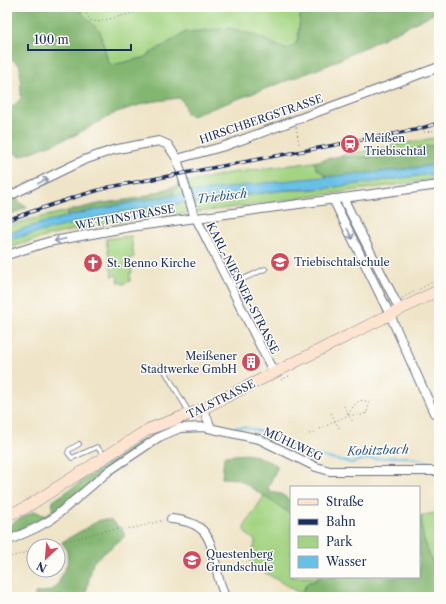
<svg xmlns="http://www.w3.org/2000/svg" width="446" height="604" font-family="'Libre Caslon Text',serif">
	<rect width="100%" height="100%" fill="#fdfcf7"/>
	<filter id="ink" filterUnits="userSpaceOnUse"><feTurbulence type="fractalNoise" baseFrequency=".025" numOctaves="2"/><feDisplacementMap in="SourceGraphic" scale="8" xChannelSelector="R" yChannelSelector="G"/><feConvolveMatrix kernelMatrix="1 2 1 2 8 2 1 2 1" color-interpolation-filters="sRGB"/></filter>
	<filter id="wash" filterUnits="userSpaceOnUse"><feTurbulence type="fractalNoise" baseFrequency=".012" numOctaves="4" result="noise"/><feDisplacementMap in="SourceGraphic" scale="16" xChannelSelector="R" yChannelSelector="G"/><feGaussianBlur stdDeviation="0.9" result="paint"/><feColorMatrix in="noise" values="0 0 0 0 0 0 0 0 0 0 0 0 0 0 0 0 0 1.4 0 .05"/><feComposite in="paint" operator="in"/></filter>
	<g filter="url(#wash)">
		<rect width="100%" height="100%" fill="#efe4c7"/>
		<g fill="#a4d483" stroke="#608270">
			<polygon points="80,7 301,7 298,38 296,44 290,48 284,50 255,35 186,32 143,58 112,65 108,62 100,31 82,13"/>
			<polygon points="439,137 439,146 429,146 381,157 335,157"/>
			<polygon points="314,162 317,169 328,177 174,196 173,192 179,187 178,185 229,173"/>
			<path d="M 439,173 L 439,179 C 354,190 269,203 184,214 C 125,221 64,228 7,249 L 8,239 L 124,211 L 285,190 L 307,190 Z"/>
			<polygon points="68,211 67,217 7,234 7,227 24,221"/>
			<polygon points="131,236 134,257 130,259 132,273 130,273 130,281 123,284 118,281 117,275 112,276 106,239"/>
			<path d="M 264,496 L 291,514 L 291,577 L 317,577 L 315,581 L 307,583 L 301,594 L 252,565 C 246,555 256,550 255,540 L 246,534 L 244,527 Z"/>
			<polygon points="439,512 439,564 433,565 423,537 421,516"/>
		</g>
		<g fill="#83b671" stroke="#4f7268">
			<polygon points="7,7 80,7 82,13 100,31 108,62 112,65 143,58 186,32 230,28 255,35 284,49 290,48 296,44 298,39 301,7 439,7 439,11 326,66 192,116 186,114 184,103 179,98 149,102 117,112 73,136 21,156 8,151 7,149 7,107 13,107 21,98 20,65 7,56"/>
			<polygon points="429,146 439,146 439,164 368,174 328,177 317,169 314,162 335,157 381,157"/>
			<polygon points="178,185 179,187 173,192 174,196 128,204 67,217 68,211 103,203 139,198"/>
			<polygon points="14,194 21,204 28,207 7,216 7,197"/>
			<polygon points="144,439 146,442 61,511 7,540 7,526 34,511 45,515 52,511 53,501"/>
			<polygon points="246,454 257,456 278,466 268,487 270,492 281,494 291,501 291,514 238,479 222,478 224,456"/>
			<polygon points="419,516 421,516 423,537 433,564 439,564 439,597 304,597 301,594 307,583 315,581 317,577 419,577"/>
			<polygon points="100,520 111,520 124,532 124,537 93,562 85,597 35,597 35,593 51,591 57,586 68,562 67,550 62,542"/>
		</g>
		<path fill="#69c0e6" stroke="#4278a2" d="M 439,164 L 439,173 L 328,188 L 285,190 L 124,211 L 7,240 L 7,234 C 99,203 196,191 292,180 C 341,175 390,173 439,164 Z"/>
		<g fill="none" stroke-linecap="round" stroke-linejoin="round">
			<polyline stroke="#69c0e6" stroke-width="2" points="227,428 244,427 267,433 306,453 352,463 362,460 394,457 411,457 439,465"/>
		</g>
	</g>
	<g filter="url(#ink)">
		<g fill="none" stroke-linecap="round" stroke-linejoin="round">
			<defs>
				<g id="lane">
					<polyline points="230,285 265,269"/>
					<polyline points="162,366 190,414"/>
					<polyline points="79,444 69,450 68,453 72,458 97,447 105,456"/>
				</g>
				<g id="street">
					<polyline points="177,159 225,146 439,67"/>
					<polyline points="7,197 84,160 113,150 159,141 168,145 177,159 193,212 274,373"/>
					<polyline points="343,198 400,310"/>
					<polyline points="333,199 390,315 434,413 439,415"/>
					<polyline points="7,255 48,242 130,227 439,185"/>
					<polyline points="203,408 211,428"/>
					<path d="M 171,519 C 208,522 210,538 217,570 C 218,579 222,588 225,597"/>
					<polyline points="7,541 36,528 52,519 110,470 159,437 180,428 204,427 259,439 316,467 330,471 439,471"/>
				</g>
				<polyline id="secondary" points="7,515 25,508 149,429 198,411 439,290"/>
			</defs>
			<use href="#lane" stroke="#656e83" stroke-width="5.5"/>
			<use href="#street" stroke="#656e83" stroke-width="10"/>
			<use href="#secondary" stroke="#656e83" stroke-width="12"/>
			<g stroke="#656e83" stroke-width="1" stroke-dasharray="1 3" stroke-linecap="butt">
				<polyline points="82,7 90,20 97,22 158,7"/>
				<polyline points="296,127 299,144"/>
				<polyline points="424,132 439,130"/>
				<polyline points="402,298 439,279"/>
				<polyline points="281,380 291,375"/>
				<polyline points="344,406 348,415 354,423"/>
				<polyline points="331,413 340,430"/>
				<polyline points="366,413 367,417"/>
				<path d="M 320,429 L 348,415 L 363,415 L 367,412 L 369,403 C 358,395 353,407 348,415"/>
				<polyline points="309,434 314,432"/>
				<polyline points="47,546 108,530 134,528 164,520"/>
				<polyline points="7,558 34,550"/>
			</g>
			<use href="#lane" stroke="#fff" stroke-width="4"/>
			<use href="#street" stroke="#fff" stroke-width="8"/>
			<use href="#secondary" stroke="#fde4d1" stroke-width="11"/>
			<defs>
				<polyline id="rail" points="7,220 78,196 110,187 415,130 439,123"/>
			</defs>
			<use href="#rail" stroke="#1b2f5e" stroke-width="3.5"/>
			<use href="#rail" stroke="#fdfcf7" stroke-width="2" stroke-dasharray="6" stroke-linecap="butt"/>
		</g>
		<defs><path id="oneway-shaft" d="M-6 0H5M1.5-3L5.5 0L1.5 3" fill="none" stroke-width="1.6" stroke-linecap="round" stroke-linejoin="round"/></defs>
		<g stroke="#8d97ae">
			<use href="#oneway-shaft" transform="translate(43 181) rotate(-26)"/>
			<use href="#oneway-shaft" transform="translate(350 234) rotate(64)"/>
			<use href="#oneway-shaft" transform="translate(60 240) rotate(168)"/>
		</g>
	</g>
	<defs>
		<symbol id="station-disc" viewBox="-11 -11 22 22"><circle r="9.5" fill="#d1495b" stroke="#fdfcf7"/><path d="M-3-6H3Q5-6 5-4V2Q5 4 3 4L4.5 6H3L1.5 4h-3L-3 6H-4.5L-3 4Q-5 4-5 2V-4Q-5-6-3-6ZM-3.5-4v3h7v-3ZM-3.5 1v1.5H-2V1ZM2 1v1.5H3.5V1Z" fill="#fff"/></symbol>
		<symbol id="school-disc" viewBox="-11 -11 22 22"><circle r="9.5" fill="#d1495b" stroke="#fdfcf7"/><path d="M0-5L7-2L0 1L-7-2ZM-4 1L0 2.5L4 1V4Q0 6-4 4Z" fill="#fff"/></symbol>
		<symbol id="church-disc" viewBox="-11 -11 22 22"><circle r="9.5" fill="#d1495b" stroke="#fdfcf7"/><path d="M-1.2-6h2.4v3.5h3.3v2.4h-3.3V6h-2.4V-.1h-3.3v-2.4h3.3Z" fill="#fff"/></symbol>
		<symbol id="building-disc" viewBox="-11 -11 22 22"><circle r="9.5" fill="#d1495b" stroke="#fdfcf7"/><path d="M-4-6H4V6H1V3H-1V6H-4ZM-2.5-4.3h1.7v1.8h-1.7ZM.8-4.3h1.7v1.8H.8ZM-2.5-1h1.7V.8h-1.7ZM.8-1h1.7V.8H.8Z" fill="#fff"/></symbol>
	</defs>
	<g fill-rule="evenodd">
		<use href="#station-disc" x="339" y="133" width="22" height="22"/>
		<use href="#school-disc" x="269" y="251" width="22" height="22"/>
		<use href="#church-disc" x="82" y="252" width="22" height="22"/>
		<use href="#building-disc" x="240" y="351" width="22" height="22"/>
		<use href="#school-disc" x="181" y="549" width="22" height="22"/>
	</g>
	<g text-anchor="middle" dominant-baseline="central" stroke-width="3" stroke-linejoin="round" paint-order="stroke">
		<g font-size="11" fill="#1b2f5e" stroke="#fdfcf7">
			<text transform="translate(261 119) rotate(-19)">HIRSCHBERGSTRASSE</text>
			<text transform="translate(125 217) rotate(-10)">WETTINSTRASSE</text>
			<text transform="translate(243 288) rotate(63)">KARL-NIESNER-STRASSE</text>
			<text transform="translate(221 399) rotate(-26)">TALSTRASSE</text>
			<text transform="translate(293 444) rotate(25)">MÜHLWEG</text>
		</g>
		<g font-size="11" fill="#1b2f5e" stroke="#fdfcf7" text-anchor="start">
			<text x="364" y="138">Meißen<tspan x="364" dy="13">Triebischtal</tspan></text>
			<text x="294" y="262">Triebischtalschule</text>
			<text x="107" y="263">St. Benno Kirche</text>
			<text x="237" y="356" text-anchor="end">Meißener<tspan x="237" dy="13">Stadtwerke GmbH</tspan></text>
			<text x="206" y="554">Questenberg<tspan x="206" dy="13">Grundschule</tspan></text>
		</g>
		<g font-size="12" font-style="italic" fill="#325a87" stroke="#fdfcf7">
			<text transform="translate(222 196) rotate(-7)">Triebisch</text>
			<text transform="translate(378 450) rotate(-2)">Kobitzbach</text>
		</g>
	</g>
	<rect width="446" height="604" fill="none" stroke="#fdfcf7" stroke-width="24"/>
	<rect x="290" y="486" width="130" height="92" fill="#fdfcf7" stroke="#a3aaba"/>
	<rect x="298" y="499" width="20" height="6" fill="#fde4d1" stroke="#a3aaba"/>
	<text x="326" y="506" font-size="12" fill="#1b2f5e">Straße</text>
	<rect x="298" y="519" width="20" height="6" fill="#1b2f5e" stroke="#a3aaba"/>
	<text x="326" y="526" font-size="12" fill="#1b2f5e">Bahn</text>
	<rect x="298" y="536" width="20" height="12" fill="#a4d483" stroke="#a3aaba"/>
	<text x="326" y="546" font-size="12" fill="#1b2f5e">Park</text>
	<rect x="298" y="556" width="20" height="12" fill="#69c0e6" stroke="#a3aaba"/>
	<text x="326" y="566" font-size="12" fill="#1b2f5e">Wasser</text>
	<g transform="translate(46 558) rotate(206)"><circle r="19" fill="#fdfcf7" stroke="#a3aaba"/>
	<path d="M0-3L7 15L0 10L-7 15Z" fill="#d1495b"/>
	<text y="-6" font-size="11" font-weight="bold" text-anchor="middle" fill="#1b2f5e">N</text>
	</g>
	<path d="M28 44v6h103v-6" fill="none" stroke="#1b2f5e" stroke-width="2"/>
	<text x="34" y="44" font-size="12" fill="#1b2f5e" stroke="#fdfcf7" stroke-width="3" paint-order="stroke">100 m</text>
</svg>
